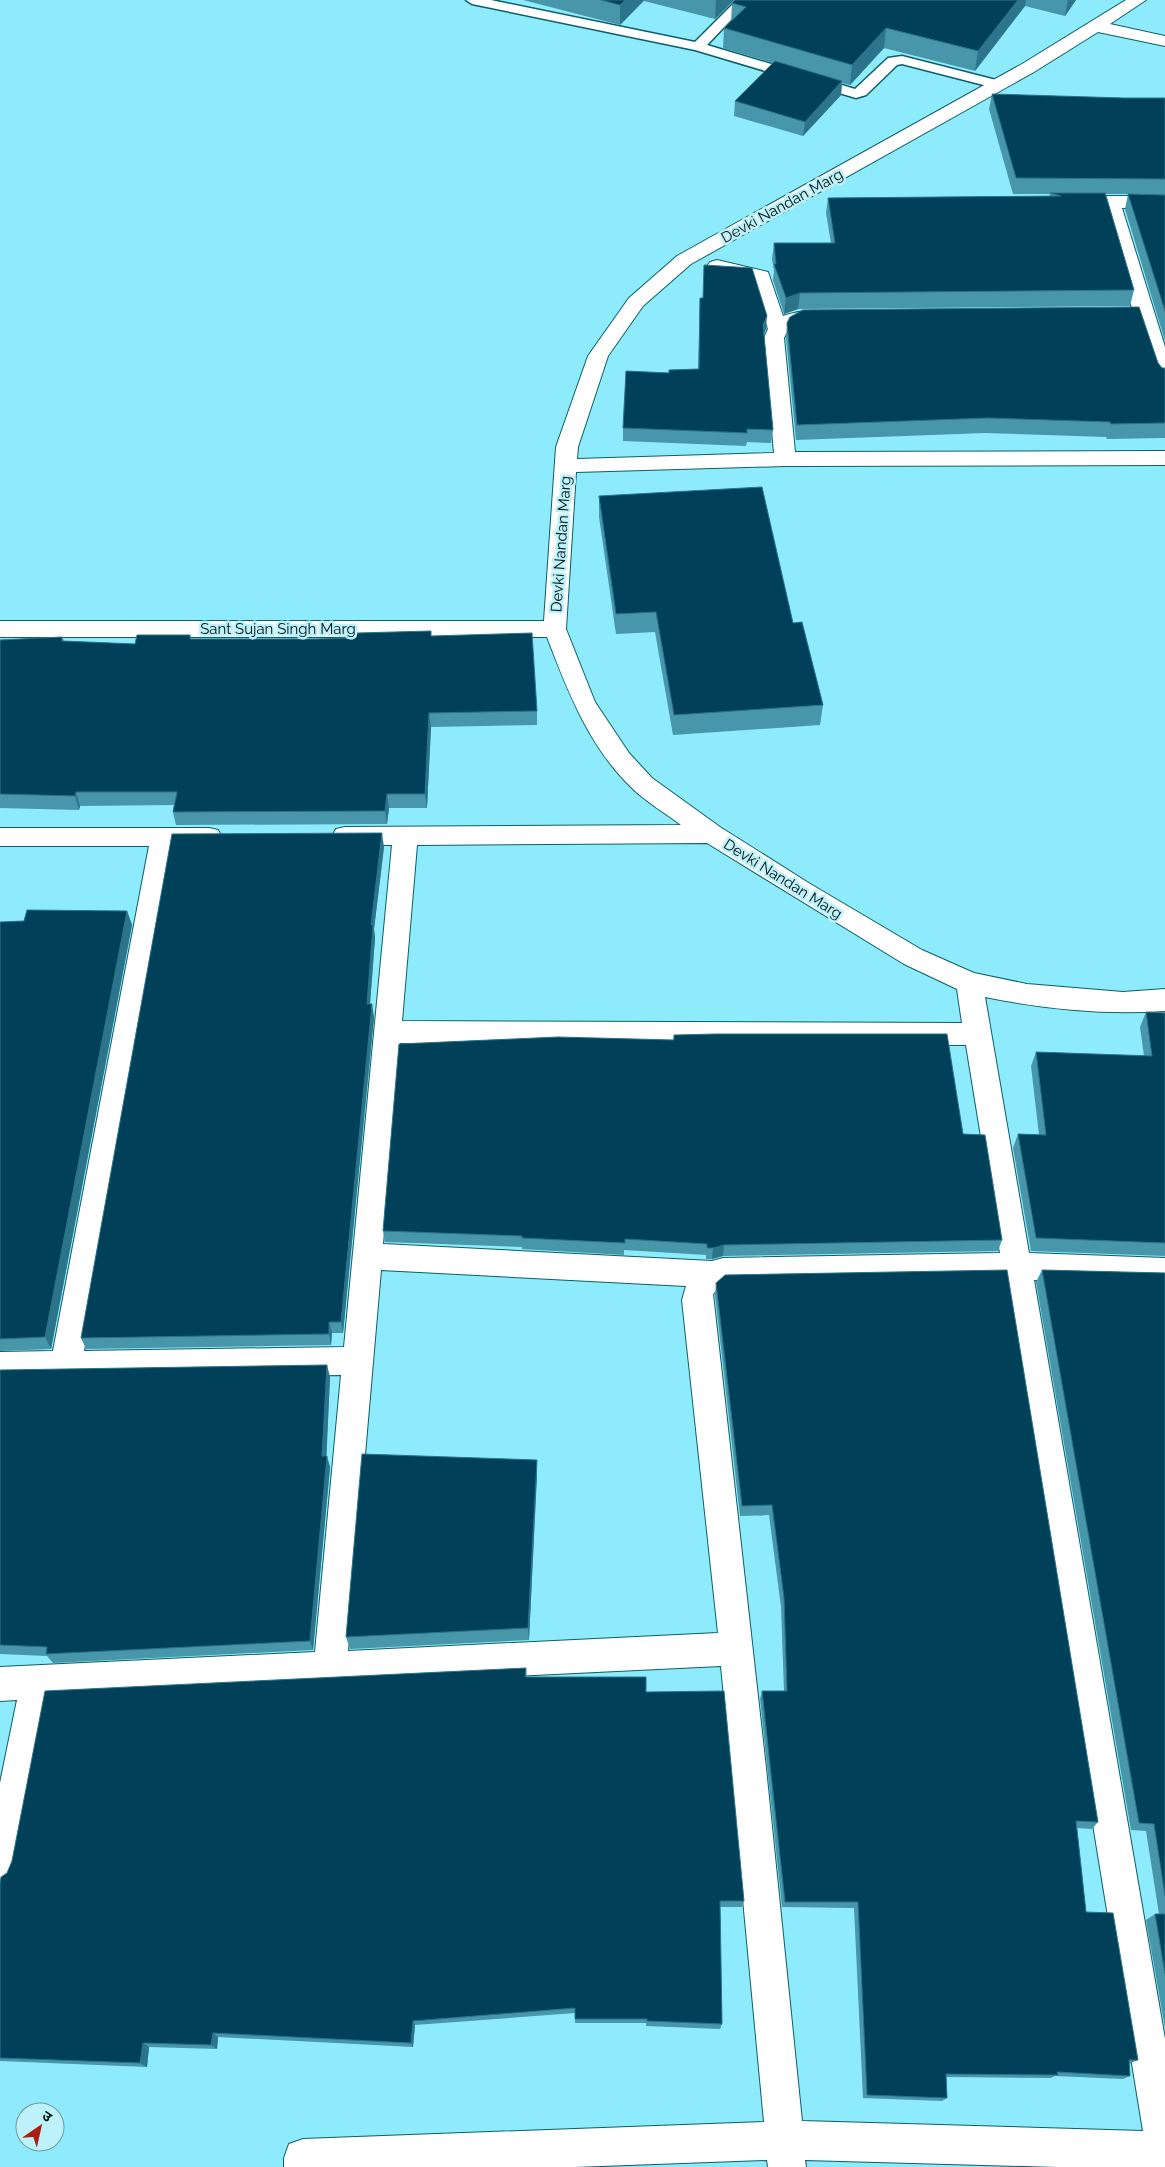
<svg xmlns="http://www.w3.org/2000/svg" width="1165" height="2167" font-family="Raleway,'Noto Sans Devanagari',sans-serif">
	<rect width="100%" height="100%" fill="#8eebfb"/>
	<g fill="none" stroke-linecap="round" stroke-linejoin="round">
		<defs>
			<polygon id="service" points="466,0 491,0 695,42 737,0 750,0 707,45 855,89 888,58 902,56 1004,82 1006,85 999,89 902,64 897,65 866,95 856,98 695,50 472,4"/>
			<g id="minor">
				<path d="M 1126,0 L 1146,0 L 1110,24 L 1165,36 L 1165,46 L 1098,32 L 1034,72 L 691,264 L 643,306 L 608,356 L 578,447 L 577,459 L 774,453 L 764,338 L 768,329 L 752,280 L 710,270 L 707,266 L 710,262 L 717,260 L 768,272 L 783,316 C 798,311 816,309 831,313 L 834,317 L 831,321 C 813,326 793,318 784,338 L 795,452 L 1165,451 L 1165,465 L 785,466 L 576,472 L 566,629 L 595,702 L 629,753 L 652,778 L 720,827 L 807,882 L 922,950 L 974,973 L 1027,984 L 1123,992 L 1165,989 L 1165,1011 C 1104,1015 1044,1009 985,997 L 1029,1253 L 1165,1258 L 1165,1284 L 1034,1280 L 1165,2039 L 1165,2167 L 1058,2167 L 805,2160 L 806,2167 L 768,2167 L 767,2160 L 574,2167 L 284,2167 L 284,2158 L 289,2144 L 303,2139 L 764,2122 L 721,1666 L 51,1698 L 18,1867 L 13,1880 L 0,1885 L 0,1783 L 17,1700 L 0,1701 L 0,1667 L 315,1652 L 341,1375 L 0,1380 L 0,1352 L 53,1351 L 149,846 L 0,846 L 0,828 L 209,828 L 218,830 L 222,837 L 218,844 L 209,846 L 174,846 L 84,1351 L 344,1347 L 392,845 L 345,845 L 336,843 L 332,836 L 336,829 L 345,827 L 681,825 C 665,813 648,803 634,790 C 590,749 568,692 547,637 L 0,637 L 0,621 L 544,621 L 556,447 L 588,356 L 629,298 L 677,256 L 1022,64 ZM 707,843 L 904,964 L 957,989 L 962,1023 L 402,1021 L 417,845 ZM 400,1043 L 966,1045 L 1000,1253 L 723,1258 L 712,1261 L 383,1244 ZM 381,1270 L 686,1286 L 682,1300 L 718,1633 L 348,1651 ZM 1004,1279 L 1143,2131 L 802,2121 L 766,1768 L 713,1294 L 723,1284 Z"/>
				<polygon points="1072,196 1165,196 1165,208 1122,208 1165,347 1165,383 1158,381 1155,377 1136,320 1098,318 1095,314 1098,310 1132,308 1103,208 1065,206 1063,202 1065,198"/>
			</g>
		</defs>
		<use href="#service" stroke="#0c5e6a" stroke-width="3"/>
		<use href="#minor" stroke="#0c5e6a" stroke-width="2"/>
		<use href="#service" fill="#fff" fill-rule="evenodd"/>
		<use href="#minor" fill="#fff" fill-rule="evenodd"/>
	</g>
	<g fill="#4796aa">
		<polygon points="523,0 734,0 715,19 644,1 620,25"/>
		<polygon points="735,0 1076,0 1065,16 1025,6 975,71 884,48 850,85 842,83 841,95 803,136 734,116 735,101 773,63 723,48 724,28 731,22 732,3"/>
		<polygon points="992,94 1124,98 1165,98 1165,341 1125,209 1128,194 1106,194 1134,290 1130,306 798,309 784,314 773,280 774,271 772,259 774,243 831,243 826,213 828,198 1049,196 1050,194 1013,194 989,109"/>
		<polygon points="700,298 766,329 764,334 773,430 771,443 747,442 746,446 623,441 623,428 668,373 698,369"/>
		<polygon points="787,323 1158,363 1162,368 1165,368 1165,438 1107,439 1106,437 985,433 796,440 786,338"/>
		<polygon points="599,496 793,623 823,705 820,725 673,735 655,632 616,634 599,517"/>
		<polygon points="190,635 191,639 316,639 432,636 537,711 537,725 431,727 427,808 389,808 387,824 176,825 173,812 174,805 80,806 79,810 0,808 0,640 62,637 64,641 135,644"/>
		<polygon points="384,847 374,929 375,938 370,1004 374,1017 343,1333 332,1333 331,1345 86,1349 81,1338"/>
		<polygon points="127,911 132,925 51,1349 0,1351 0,922 24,921"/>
		<polygon points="1146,1012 1165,1013 1165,1256 1031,1251 1013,1148 1018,1134 1039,1135 1031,1066 1036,1052 1144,1056 1140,1027"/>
		<polygon points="674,1035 963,1134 1002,1240 998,1251 723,1256 712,1259 706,1259 706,1255 624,1250 624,1255 522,1249 522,1247 385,1242 383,1231 673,1040"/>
		<polygon points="1042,1270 1165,1273 1165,2028 1146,1920 1155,1914 1159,1914 1146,1831 1131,1830 1036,1282"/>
		<polygon points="716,1283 1098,1822 1092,1829 1077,1828 1086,1912 1138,2060 1129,2064 1130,2076 1123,2079 1055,2076 1051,2078 946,2077 947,2098 942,2101 863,2098 854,1908 782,1907 760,1699 762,1691 784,1691 781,1607 769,1515 740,1516 715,1295"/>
		<polygon points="0,1370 330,1377 326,1456 330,1467 313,1650 53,1663 47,1656 0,1654"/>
		<polygon points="537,1474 529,1640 350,1649 346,1637"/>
		<polygon points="526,1668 527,1677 646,1692 744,1901 742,1907 720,1907 722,2024 720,2029 646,2026 646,2023 575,2023 575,2013 415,2025 413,2047 218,2037 217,2049 149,2047 147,2067 0,2061 0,1884"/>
	</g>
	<g fill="#2b748a">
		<polygon points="625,0 644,0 620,25 620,5"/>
		<polygon points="716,0 734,0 715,19"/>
		<polygon points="1018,0 1026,0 1025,6 975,71 978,51"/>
		<polygon points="1068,0 1076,0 1065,16"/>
		<polygon points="886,28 884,48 850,85 852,65"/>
		<polygon points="842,81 841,95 803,136 805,122"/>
		<polygon points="800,293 798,309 784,314 786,298"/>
		<polygon points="767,316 766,329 762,338 763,325"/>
		<polygon points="429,713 431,727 427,808 425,794"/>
		<polygon points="76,792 80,806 79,810 75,796"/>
		<polygon points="387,794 389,808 387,824 385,811"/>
		<polygon points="382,833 384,847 374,929 375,938 369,1017 367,1004 371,925"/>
		<polygon points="127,911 132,925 51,1349 45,1337"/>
		<polygon points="372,1004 374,1017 343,1333 341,1322"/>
		<polygon points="724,1245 723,1256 712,1259 713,1248"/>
		<polygon points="329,1322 332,1333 331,1345 329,1334"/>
		<polygon points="327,1365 330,1377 326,1467 322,1456"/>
		<polygon points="327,1456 330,1467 313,1650 310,1641"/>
		<polygon points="537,1460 537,1474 529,1640 528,1628"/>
		<polygon points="413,2021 415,2025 413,2047 411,2043"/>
		<polygon points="213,2033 218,2037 217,2049 211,2045"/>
		<polygon points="143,2043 149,2047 147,2067 140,2063"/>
	</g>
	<g fill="#004159" stroke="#2b748a">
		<polygon points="601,0 625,0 620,5"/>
		<polygon points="735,0 1018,0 978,51 886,28 852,65 724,28 746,7 732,3"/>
		<polygon points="775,61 842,81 805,122 735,101"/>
		<polygon points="992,94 1124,98 1165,98 1165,179 1016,178"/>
		<polygon points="1050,193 1105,193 1134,290 800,293 786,298 774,264 776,264 774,243 835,243 828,198 1061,196"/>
		<polygon points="1128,194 1165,195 1165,311"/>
		<polygon points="704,265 752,268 767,316 763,325 773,430 747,429 747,433 623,428 626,371 669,373 669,370 699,369 700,298 703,298"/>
		<polygon points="1139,307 1158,363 1162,368 1165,368 1165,423 1111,424 1110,422 988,418 797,425 787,323 790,317 803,310"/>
		<polygon points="762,487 793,623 802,622 823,705 674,715 656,612 616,614 599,496"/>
		<polygon points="431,631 431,636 532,633 537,711 429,713 425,794 387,794 385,811 173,812 177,792 76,792 75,796 0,794 0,640 62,637 62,641 135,644 137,635 190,635 190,639 316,639 356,638 357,633"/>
		<polygon points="382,833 371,925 373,925 367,1004 372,1004 341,1322 329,1322 329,1334 81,1338 172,834"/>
		<polygon points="27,910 127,911 45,1337 0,1339 0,922 24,921"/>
		<polygon points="1146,1012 1165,1013 1165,1243 1036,1238 1018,1134 1046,1135 1036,1052 1152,1056"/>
		<polygon points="715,1034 947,1034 963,1134 985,1135 1002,1240 724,1245 713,1248 707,1248 707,1244 625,1239 625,1243 522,1238 522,1236 383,1231 399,1044 558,1037 674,1040 674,1035"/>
		<polygon points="1007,1270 1098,1822 1076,1821 1086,1912 1113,1913 1138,2060 1129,2060 1130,2076 1057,2072 1058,2075 946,2074 947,2098 867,2095 858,1902 785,1902 762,1691 787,1691 784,1598 772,1505 742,1506 716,1283 725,1275"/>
		<polygon points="1042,1270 1165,1273 1165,1896 1154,1824 1139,1823"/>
		<polygon points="327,1365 322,1456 327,1456 310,1641 46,1654 47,1647 0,1645 0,1370"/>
		<polygon points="362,1454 537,1460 528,1628 346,1637"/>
		<polygon points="526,1668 525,1677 646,1677 646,1692 724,1691 744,1901 720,1901 722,2024 647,2021 647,2019 575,2019 575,2008 413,2021 411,2043 213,2033 211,2045 143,2043 140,2063 0,2058 0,1884 1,1877 7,1873 12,1861 45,1691"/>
		<polygon points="1155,1914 1165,1914 1165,1974"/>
	</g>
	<g text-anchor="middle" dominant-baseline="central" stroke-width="5" stroke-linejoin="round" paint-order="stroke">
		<g font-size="15" fill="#011215" stroke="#bdf2fb">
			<text transform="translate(782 206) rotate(-29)">Devki Nandan Marg</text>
			<text transform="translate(561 544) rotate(-86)">Devki Nandan Marg</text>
			<text x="278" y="629">Sant Sujan Singh Marg</text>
			<text transform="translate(783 879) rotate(32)">Devki Nandan Marg</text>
		</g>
	</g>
	<g transform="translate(40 2127) rotate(34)"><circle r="24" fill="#bdf2fb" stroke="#72989f"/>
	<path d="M0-4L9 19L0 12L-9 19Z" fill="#ad1d0f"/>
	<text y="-8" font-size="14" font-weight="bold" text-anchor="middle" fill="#011215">उ</text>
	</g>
</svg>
